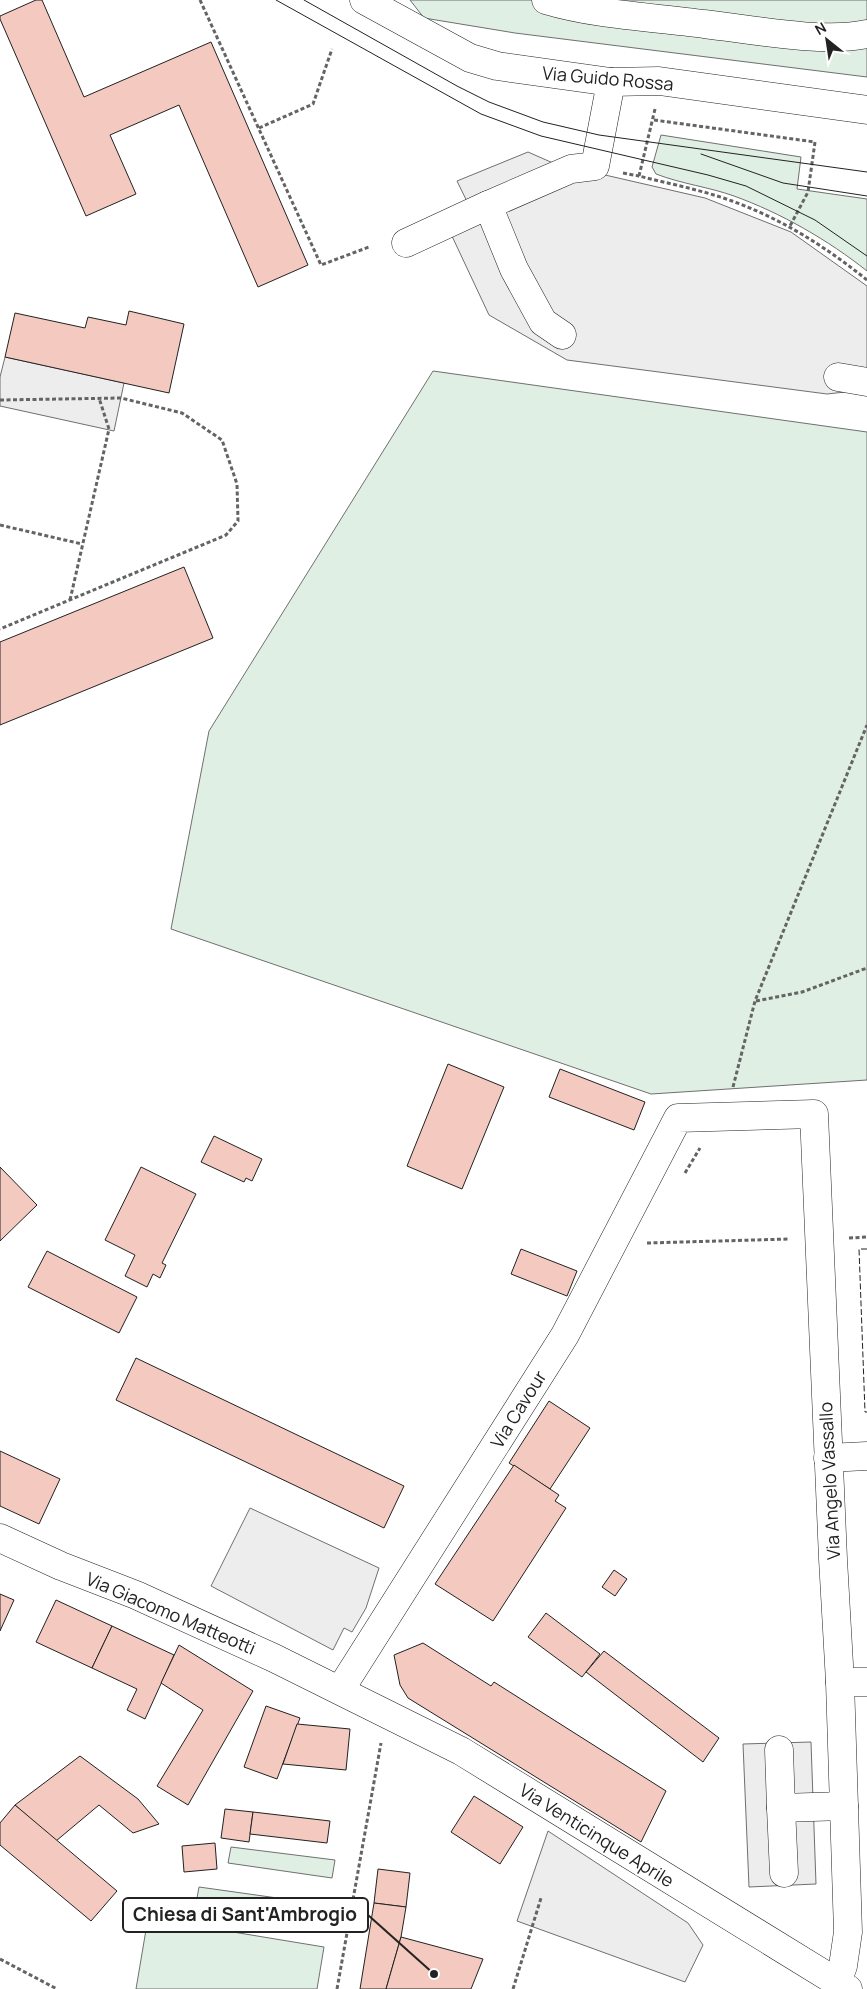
<svg xmlns="http://www.w3.org/2000/svg" width="867" height="1989" font-family="Manrope,sans-serif">
	<rect width="100%" height="100%" fill="#fff"/>
	<g fill="#e0efe3" stroke="#6f6f6f">
		<polygon points="410,0 867,0 867,77 515,33 424,18"/>
		<path d="M 661,135 L 801,157 L 797,189 L 867,199 L 867,271 C 828,240 781,213 734,196 C 709,187 682,184 656,174 L 652,167 Z"/>
		<polygon points="433,371 867,432 867,1080 651,1094 171,929 209,731"/>
		<polygon points="231,1847 335,1860 332,1878 228,1863"/>
		<polygon points="199,1887 313,1903 310,1924 195,1909"/>
		<polygon points="148,1918 324,1947 317,1989 136,1989"/>
	</g>
	<g fill="#ededed" stroke="#6f6f6f">
		<polygon points="528,152 553,163 705,198 791,232 867,286 867,393 854,391 827,394 567,360 489,315 451,234 477,222 457,181"/>
		<polygon points="5,357 124,383 114,431 0,406 0,377"/>
		<polygon points="250,1508 379,1568 366,1608 352,1632 344,1628 333,1650 211,1586"/>
		<polygon points="811,1742 816,1884 749,1887 743,1744"/>
		<polygon points="548,1831 688,1923 703,1945 685,1982 517,1921"/>
	</g>
	<g fill="#f3c9c0" stroke="#222">
		<polygon points="36,0 42,0 84,97 211,42 308,265 258,287 179,105 110,135 136,194 86,216 0,19 0,16"/>
		<polygon points="129,311 184,324 169,393 5,357 15,313 85,328 88,317 126,325"/>
		<polygon points="184,567 213,638 0,725 0,642"/>
		<polygon points="448,1064 504,1087 462,1189 407,1166"/>
		<polygon points="560,1069 645,1102 634,1130 549,1097"/>
		<polygon points="214,1136 262,1159 252,1181 246,1178 244,1182 201,1162"/>
		<polygon points="0,1167 37,1205 0,1241"/>
		<polygon points="141,1167 196,1194 162,1263 166,1265 160,1278 153,1274 147,1287 125,1276 135,1255 105,1240"/>
		<polygon points="521,1249 577,1271 567,1296 511,1274"/>
		<polygon points="47,1251 137,1297 119,1333 28,1287"/>
		<polygon points="136,1358 404,1486 384,1528 116,1400"/>
		<polygon points="549,1401 590,1428 550,1489 509,1463"/>
		<polygon points="0,1451 60,1479 39,1524 0,1506"/>
		<polygon points="514,1465 559,1495 555,1501 566,1508 493,1621 435,1584"/>
		<polygon points="614,1570 627,1579 615,1596 602,1587"/>
		<polygon points="0,1594 14,1600 0,1631"/>
		<polygon points="56,1600 112,1626 92,1668 36,1642"/>
		<polygon points="546,1613 600,1654 582,1677 528,1637"/>
		<polygon points="112,1626 174,1655 145,1719 127,1710 137,1689 92,1668"/>
		<polygon points="423,1643 491,1686 494,1682 666,1791 641,1842 408,1698 400,1685 394,1655"/>
		<polygon points="179,1645 253,1691 188,1805 157,1786 203,1710 161,1683"/>
		<polygon points="604,1651 719,1738 703,1762 586,1672"/>
		<polygon points="266,1706 300,1718 277,1779 244,1767"/>
		<polygon points="297,1724 350,1729 346,1770 283,1764"/>
		<polygon points="80,1756 138,1799 159,1824 133,1833 99,1805 56,1841 15,1805"/>
		<polygon points="474,1796 523,1827 500,1864 451,1832"/>
		<polygon points="15,1805 117,1891 91,1921 0,1845 0,1823"/>
		<polygon points="225,1809 253,1812 249,1842 221,1838"/>
		<polygon points="253,1812 330,1821 327,1843 250,1834"/>
		<polygon points="215,1843 217,1869 184,1872 182,1846"/>
		<polygon points="378,1869 410,1873 406,1907 374,1903"/>
		<polygon points="374,1903 406,1907 401,1937 386,1989 360,1989"/>
		<polygon points="401,1937 483,1959 471,1989 386,1989"/>
	</g>
	<g fill="none" stroke-linecap="round" stroke-linejoin="round">
		<defs>
			<g id="minor">
				<polyline points="364,0 470,58 497,66 611,82 659,81 867,110"/>
				<path d="M 546,0 C 596,15 652,17 704,24 C 749,29 823,44 867,34"/>
				<polyline points="406,243 488,205"/>
				<polyline points="562,335 543,322 514,269 488,205 571,169 595,166 611,82"/>
				<polyline points="838,377 867,382"/>
				<polyline points="828,1458 867,1456"/>
				<polyline points="0,1538 61,1566 136,1595 274,1658 461,1751 848,1989"/>
				<polyline points="840,1682 867,1682"/>
				<polyline points="340,1690 565,1335 678,1118 814,1114 833,1559 840,1682 848,1932 843,1966 837,1982"/>
				<polyline points="779,1750 781,1808 844,1806"/>
				<polyline points="781,1808 784,1873"/>
			</g>
		</defs>
		<use href="#minor" stroke="#222" stroke-width="29"/>
		<g stroke="#646464" stroke-width="3" stroke-dasharray="4 2.5" stroke-linecap="butt">
			<polyline points="200,0 321,265 369,247"/>
			<path d="M 655,109 L 639,176 C 670,184 702,190 732,201 C 782,219 826,247 867,280"/>
			<polyline points="654,120 815,142 808,192 790,226"/>
			<polyline points="259,128 313,104 332,49"/>
			<polyline points="623,173 639,176"/>
			<polyline points="0,400 121,398 182,413 222,440 237,484 238,521 226,535 0,629"/>
			<polyline points="0,525 82,544"/>
			<polyline points="70,600 109,429 99,398"/>
			<polyline points="756,1001 802,992 867,968"/>
			<polyline points="733,1087 755,1001 867,725"/>
			<polyline points="685,1173 700,1148"/>
			<polyline points="849,1238 867,1237"/>
			<polyline points="647,1243 790,1239"/>
			<polyline points="0,1959 57,1989"/>
			<polyline points="337,1989 381,1743"/>
			<polyline points="513,1989 541,1898"/>
		</g>
		<use href="#minor" stroke="#fff" stroke-width="28"/>
		<g stroke="#222" stroke-width="1">
			<polyline points="276,0 481,114 541,136 708,175 746,186 815,220 867,256"/>
			<polyline points="304,0 457,86 489,102 543,122 599,135 867,172"/>
			<polyline points="701,154 783,183 867,196"/>
		</g>
		<polyline stroke="#222" stroke-width="1" stroke-dasharray="6 2.5" stroke-linecap="butt" points="867,1249 859,1249 865,1412 867,1412"/>
	</g>
	<g text-anchor="middle" dominant-baseline="central" stroke-width="4" stroke-linejoin="round" paint-order="stroke">
		<g font-size="18" fill="#222" stroke="#fff">
			<text transform="translate(608 78) rotate(5)">Via Guido Rossa</text>
			<text transform="translate(518 1409) rotate(-58)">Via Cavour</text>
			<text transform="translate(829 1481) rotate(-93)">Via Angelo Vassallo</text>
			<text transform="translate(171 1613) rotate(23)">Via Giacomo Matteotti</text>
			<text transform="translate(597 1835) rotate(32)">Via Venticinque Aprile</text>
		</g>
	</g>
	<path fill="none" stroke="#222" stroke-width="2" d="M434 1974L368 1915"/>
	<circle fill="#222" stroke="#fff" stroke-width="2" cx="434" cy="1974" r="5"/>
	<rect fill="#fff" stroke="#222" stroke-width="2" x="123" y="1898" width="245" height="34" rx="5"/>
	<g font-size="19" text-anchor="middle" font-weight="bold" fill="#222">
		<text x="245" y="1921">Chiesa di Sant'Ambrogio</text>
	</g>
	<g transform="translate(827 40) rotate(330)" stroke="#ffffff" stroke-width="4" paint-order="stroke">
	<path d="M0-4L9 19L0 12L-9 19Z" fill="#222222"/>
	<text y="-8" font-size="14" font-weight="bold" text-anchor="middle" fill="#222222">N</text>
	</g>
</svg>
